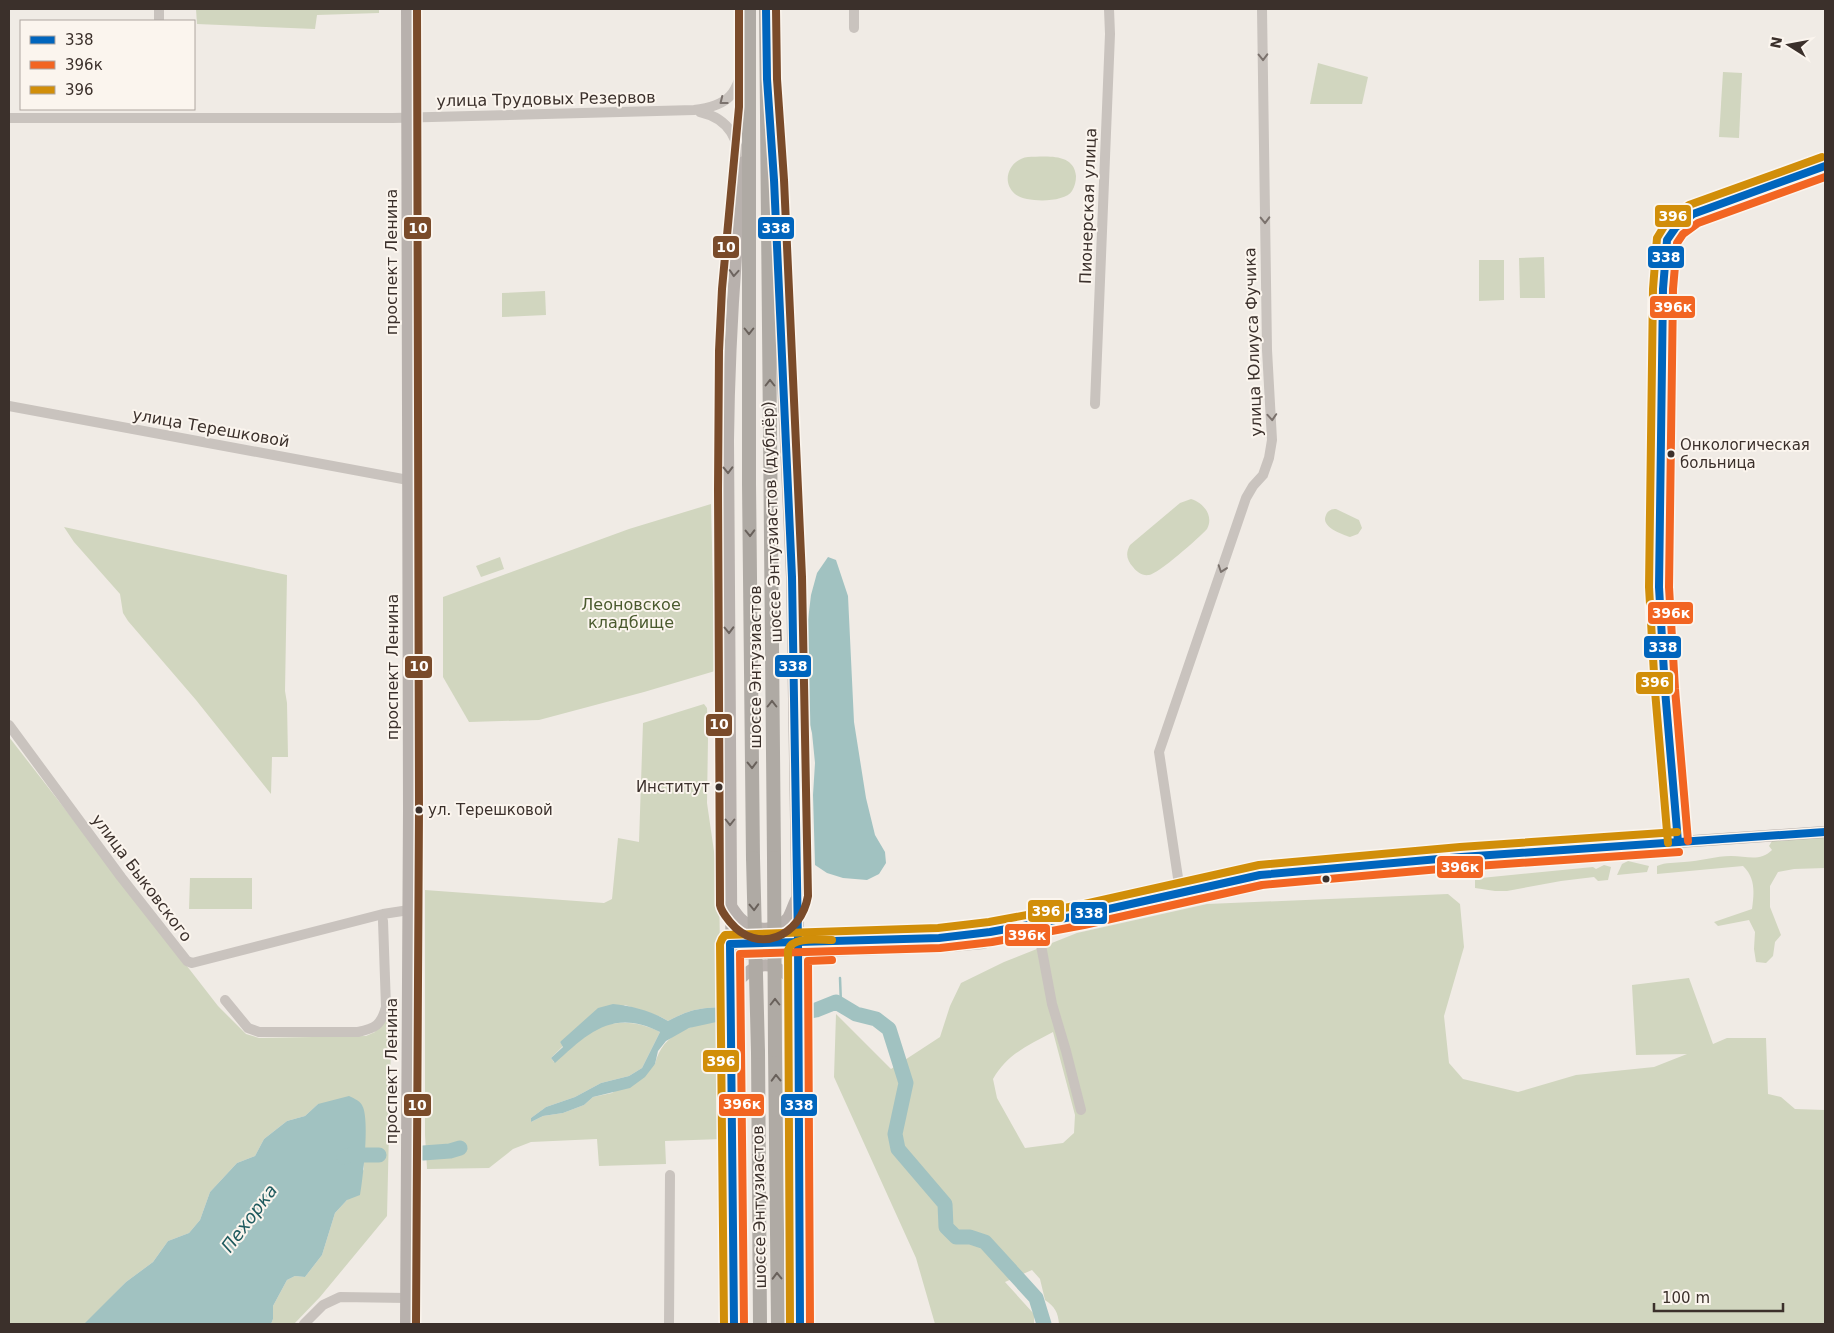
<svg xmlns="http://www.w3.org/2000/svg" width="1834" height="1333" font-family="'DejaVu Sans',sans-serif">
	<rect width="100%" height="100%" fill="#f0ebe5"/>
	<g fill="#d1d6bf" fill-rule="evenodd">
		<polygon points="196,9 379,9 379,13 317,15 315,29 197,24"/>
		<polygon points="1318,63 1368,77 1362,104 1310,104"/>
		<polygon points="1723,72 1742,73 1739,138 1719,137"/>
		<path d="M 1028,157 C 1044,157 1074,152 1076,176 C 1076,181 1075,186 1072,191 C 1065,203 1025,203 1015,194 C 1000,181 1010,159 1028,157 Z"/>
		<polygon points="1544,257 1545,298 1520,298 1519,258"/>
		<polygon points="1479,260 1504,260 1504,300 1479,301"/>
		<polygon points="545,291 546,315 502,317 502,293"/>
		<path d="M 1191,499 C 1204,503 1214,516 1207,529 C 1199,538 1158,574 1149,575 C 1142,576 1137,572 1133,567 C 1127,560 1125,554 1130,545 L 1180,503 Z"/>
		<polygon points="711,504 715,671 644,692 539,720 469,722 443,677 443,597 629,529"/>
		<path d="M 1336,509 L 1359,520 L 1362,528 L 1358,534 L 1350,537 C 1342,534 1320,527 1326,515 C 1328,510 1332,509 1336,509 Z"/>
		<polygon points="64,527 287,575 285,691 287,703 288,757 272,757 271,794 196,700 128,621 123,613 120,594 74,542"/>
		<polygon points="500,557 504,569 481,577 476,566"/>
		<path d="M 704,704 L 707,708 L 708,738 L 707,803 L 719,886 L 721,1007 C 698,1008 689,1010 668,1021 L 661,1017 L 625,1005 L 560,1042 L 563,1046 L 551,1058 L 554,1062 C 565,1054 575,1042 586,1034 C 609,1019 636,1020 660,1032 L 642,1068 L 629,1076 L 601,1083 L 575,1097 L 546,1107 L 531,1118 L 531,1122 L 543,1116 L 563,1113 L 584,1105 L 593,1097 L 612,1093 L 655,1064 C 663,1032 691,1025 721,1021 L 722,1139 L 665,1141 L 666,1164 L 599,1166 L 597,1139 L 531,1142 L 513,1149 L 489,1168 L 427,1169 L 425,1135 L 425,890 L 604,903 L 612,899 L 618,838 L 639,842 L 643,723 Z"/>
		<polygon points="9,737 218,1006 246,1034 259,1038 366,1036 375,1032 388,1002 392,1002 387,1216 320,1297 294,1324 271,1324 273,1319 273,1306 287,1280 295,1276 305,1277 322,1255 335,1213 347,1200 364,1169 363,1155 365,1125 362,1105 318,1104 305,1116 287,1121 264,1139 255,1156 237,1163 210,1192 200,1220 189,1233 168,1241 153,1262 126,1282 87,1323 84,1324 9,1324"/>
		<path d="M 1825,836 L 1825,868 L 1794,869 L 1778,872 L 1770,886 L 1770,907 L 1781,935 L 1775,942 L 1773,956 L 1766,963 L 1756,962 L 1754,949 L 1755,932 L 1749,920 L 1718,926 L 1714,922 L 1752,909 C 1754,894 1756,878 1743,866 L 1657,874 L 1657,866 C 1666,862 1675,863 1684,862 C 1700,861 1716,856 1731,856 C 1747,856 1760,862 1772,850 L 1769,846 L 1772,841 Z"/>
		<polygon points="1628,861 1649,866 1647,872 1617,875 1622,864"/>
		<polygon points="1604,865 1611,867 1608,880 1598,881 1594,877 1561,881 1507,891 1495,891 1475,888 1475,880 1481,878 1593,867 1596,869"/>
		<polygon points="190,878 252,878 252,909 189,909"/>
		<path d="M 1448,894 L 1460,904 L 1464,947 L 1444,1016 L 1449,1063 L 1463,1079 L 1518,1092 L 1576,1075 L 1654,1067 L 1687,1054 L 1636,1055 L 1632,985 L 1689,978 L 1713,1044 L 1727,1038 L 1766,1038 L 1768,1094 L 1781,1097 L 1795,1109 L 1825,1110 L 1825,1324 L 1059,1324 C 1058,1312 1055,1307 1045,1300 L 1040,1279 L 1032,1270 L 1005,1282 L 1034,1314 L 1034,1324 L 935,1324 L 916,1258 L 834,1077 L 836,1014 L 891,1069 L 940,1037 L 950,1006 L 961,983 L 1004,962 L 1077,933 L 1207,904 ZM 1053,1032 L 1075,1115 L 1074,1133 L 1063,1143 L 1025,1148 L 997,1098 L 993,1079 C 1008,1053 1029,1045 1053,1032 Z"/>
	</g>
	<g fill="#a1c2c1">
		<polygon points="828,557 836,560 848,596 854,722 866,798 875,835 885,852 886,863 879,874 867,880 843,878 827,873 815,865 813,795 815,763 812,733 806,709 805,645 811,595 817,573"/>
		<path d="M 613,1004 C 632,1006 652,1011 668,1021 C 689,1010 698,1008 721,1007 L 721,1021 L 689,1028 L 666,1041 L 658,1051 L 655,1064 L 645,1077 L 630,1088 L 593,1097 L 584,1105 L 563,1113 L 543,1116 L 531,1122 L 531,1118 L 546,1107 L 575,1097 L 601,1083 L 629,1076 L 642,1068 L 660,1032 C 613,1008 588,1033 555,1063 L 551,1058 L 563,1047 L 560,1042 L 598,1008 Z"/>
		<path d="M 349,1096 C 353,1098 359,1100 362,1105 C 370,1118 363,1178 360,1195 L 347,1200 L 335,1213 L 322,1255 L 305,1277 L 295,1276 L 287,1280 L 273,1306 L 273,1319 L 271,1324 L 84,1324 L 126,1282 L 153,1262 L 168,1241 L 189,1233 L 200,1220 L 210,1192 L 237,1163 L 255,1156 L 264,1139 L 287,1121 L 305,1116 L 318,1104 Z"/>
	</g>
	<g fill="none" stroke-linecap="round" stroke-linejoin="round">
		<polyline stroke="#a1c2c1" stroke-width="2.5" points="840,978 841,1004"/>
		<g stroke="#a1c2c1" stroke-width="15">
			<polyline points="806,1012 816,1010 836,1002 856,1014 876,1019 889,1029 906,1083 895,1134 898,1149 945,1204 946,1227 956,1237 970,1237 985,1242 1036,1298 1044,1324"/>
			<polyline points="423,1153 450,1151 460,1148"/>
			<polyline points="344,1157 350,1155 379,1155"/>
		</g>
		<g stroke="#c9c3be" stroke-width="10">
			<polyline points="159,9 159,21"/>
			<polyline points="854,28 854,9"/>
			<path d="M 700,112 C 731,119 738,140 742,169"/>
			<path d="M 9,118 L 393,118 L 694,110 C 730,106 738,93 745,58"/>
			<polyline points="1095,404 1110,34 1109,9"/>
			<polyline points="9,406 408,480"/>
			<polyline points="9,725 121,877 187,961 192,963 383,914 409,910"/>
			<polyline points="1678,842 1665,690 1659,587 1663,289 1667,240 1676,227 1693,214 1825,166"/>
			<polyline points="1180,891 1159,752 1246,498 1253,486 1263,475 1269,458 1272,440 1267,350 1262,9"/>
			<polyline points="1038,929 1052,1004 1066,1051 1081,1110"/>
			<path d="M 225,1000 L 248,1028 L 259,1032 L 358,1032 C 376,1028 381,1025 386,1007 L 383,921"/>
			<polyline points="304,1324 323,1305 340,1297 407,1298"/>
			<polyline points="669,1324 670,1175"/>
		</g>
		<g stroke="#b8b1ad" stroke-width="12">
			<polyline points="774,184 792,577 798,942 800,1324"/>
			<path d="M 730,905 C 734,910 737,916 742,920 C 754,932 777,932 788,918 C 791,913 793,906 796,900"/>
			<polyline points="730,944 939,938 990,932 1082,915 1260,875 1461,857 1825,832"/>
			<polyline points="730,954 940,947 983,943 1012,936"/>
			<path d="M 731,990 C 754,959 774,956 799,988"/>
			<polyline points="406,1324 409,810 407,9"/>
			<path d="M 734,1324 L 728,441 C 729,348 735,255 744,162"/>
		</g>
		<g stroke="#afaaa4" stroke-width="14">
			<polyline points="749,9 749,484 753,858"/>
			<polyline points="766,9 774,858"/>
			<polyline points="775,1050 778,1324"/>
			<polyline points="758,1052 760,1324"/>
		</g>
		<g stroke="#afaaa4" stroke-width="14">
			<polyline points="753,858 758,1052"/>
			<polyline points="774,858 775,1050"/>
		</g>
		<defs>
			<g id="bus-1">
				<polyline points="766,9 767,79 774,180 792,577 798,942 800,1324"/>
				<polyline points="1678,842 1665,690 1659,587 1663,289 1667,240 1676,227 1693,214 1825,166"/>
				<polyline points="734,1324 730,944 939,938 990,932 1082,915 1260,875 1461,857 1825,832"/>
			</g>
			<g id="bus-2">
				<polyline points="1688,841 1675,689 1669,587 1673,289 1677,243 1683,234 1698,223 1825,177"/>
				<polyline points="744,1324 740,954 940,948 992,942 1084,925 1262,885 1462,867 1679,852"/>
				<polyline points="810,1324 808,961 832,960"/>
			</g>
			<g id="bus-3">
				<polyline points="1668,843 1655,691 1649,587 1653,289 1657,238 1668,220 1689,205 1822,157"/>
				<polyline points="724,1324 720,944 722,939 725,935 938,928 989,922 1080,905 1259,865 1460,847 1677,832"/>
				<path d="M 790,1324 L 788,950 C 793,936 819,940 832,940"/>
			</g>
			<g id="bus-4">
				<path d="M 739,9 L 739,107 L 722,289 L 719,351 L 718,489 L 720,905 C 721,911 726,917 730,922 C 758,956 801,936 808,896 L 802,577 L 784,180 L 777,79 L 776,9"/>
				<polyline points="416,1324 419,810 417,9"/>
			</g>
		</defs>
		<use href="#bus-1" stroke="#fbf5ee" stroke-width="11"/>
		<use href="#bus-2" stroke="#fbf5ee" stroke-width="11"/>
		<use href="#bus-3" stroke="#fbf5ee" stroke-width="11"/>
		<use href="#bus-4" stroke="#fbf5ee" stroke-width="11"/>
		<use href="#bus-1" stroke="#0065bd" stroke-width="8"/>
		<use href="#bus-2" stroke="#f26522" stroke-width="8"/>
		<use href="#bus-3" stroke="#d18e09" stroke-width="8"/>
		<use href="#bus-4" stroke="#7a4b2a" stroke-width="8"/>
	</g>
	<defs><path id="oneway-chevron" d="M-2-3.5L2.5 0L-2 3.5" fill="none" stroke-width="1.6" stroke-linecap="round" stroke-linejoin="round" transform="scale(1.25)"/></defs>
	<g stroke="#7b726d">
		<use href="#oneway-chevron" transform="translate(1263 57) rotate(89)"/>
		<use href="#oneway-chevron" transform="translate(723 101) rotate(142)"/>
		<use href="#oneway-chevron" transform="translate(1265 220) rotate(89)"/>
		<use href="#oneway-chevron" transform="translate(1272 417) rotate(86)"/>
		<use href="#oneway-chevron" transform="translate(1222 569) rotate(109)"/>
	</g>
	<g stroke="#6d645f">
		<use href="#oneway-chevron" transform="translate(734 273) rotate(94)"/>
		<use href="#oneway-chevron" transform="translate(728 470) rotate(89)"/>
		<use href="#oneway-chevron" transform="translate(729 630) rotate(89)"/>
		<use href="#oneway-chevron" transform="translate(730 822) rotate(90)"/>
	</g>
	<g stroke="#69615b">
		<use href="#oneway-chevron" transform="translate(749 331) rotate(90)"/>
		<use href="#oneway-chevron" transform="translate(770 383) rotate(-90)"/>
		<use href="#oneway-chevron" transform="translate(750 533) rotate(89)"/>
		<use href="#oneway-chevron" transform="translate(772 704) rotate(-90)"/>
		<use href="#oneway-chevron" transform="translate(752 765) rotate(89)"/>
		<use href="#oneway-chevron" transform="translate(754 907) rotate(88)"/>
		<use href="#oneway-chevron" transform="translate(775 1002) rotate(-90)"/>
		<use href="#oneway-chevron" transform="translate(776 1078) rotate(-91)"/>
		<use href="#oneway-chevron" transform="translate(777 1276) rotate(-91)"/>
	</g>
	<g fill="#3b302b" stroke="#fbf5ee" stroke-width="2">
		<circle cx="1671" cy="454" r="4.5"/>
		<circle cx="719" cy="787" r="4.5"/>
		<circle cx="419" cy="810" r="4.5"/>
		<circle cx="1326" cy="879" r="4.5"/>
	</g>
	<g text-anchor="middle" dominant-baseline="central" stroke-width="4" stroke-linejoin="round" paint-order="stroke">
		<g font-size="15" fill="#3b302b" stroke="#fbf5ee" text-anchor="start">
			<text x="1680" y="445">Онкологическая<tspan x="1680" dy="18">больница</tspan></text>
			<text x="710" y="787" text-anchor="end">Институт</text>
			<text x="428" y="810">ул. Терешковой</text>
		</g>
		<g font-size="16" fill="#3b302b" stroke="#fbf5ee">
			<text transform="translate(546 99) rotate(-1)">улица Трудовых Резервов</text>
			<text transform="translate(1088 206) rotate(-88)">Пионерская улица</text>
			<text transform="translate(391 262) rotate(-90)">проспект Ленина</text>
			<text transform="translate(1253 342) rotate(-92)">улица Юлиуса Фучика</text>
			<text transform="translate(211 428) rotate(10)">улица Терешковой</text>
			<text transform="translate(772 522) rotate(-92)">шоссе Энтузиастов (дублёр)</text>
			<text transform="translate(392 667) rotate(-90)">проспект Ленина</text>
			<text transform="translate(755 667) rotate(-90)">шоссе Энтузиастов</text>
			<text transform="translate(142 878) rotate(53)">улица Быковского</text>
			<text transform="translate(391 1071) rotate(-90)">проспект Ленина</text>
			<text transform="translate(759 1207) rotate(-91)">шоссе Энтузиастов</text>
		</g>
		<g font-size="16" fill="#4a5a2e" stroke="#fbf5ee">
			<text x="631" y="604">Леоновское<tspan x="631" dy="18">кладбище</tspan></text>
		</g>
		<g font-size="18" font-style="italic" fill="#1f5a5e" stroke="#fbf5ee">
			<text transform="translate(249 1218) rotate(-53)">Пехорка</text>
		</g>
	</g>
	<g stroke="#fbf5ee" stroke-width="2">
		<rect x="1654" y="204" width="38" height="24" rx="5" fill="#d18e09"/>
		<rect x="757" y="216" width="38" height="24" rx="5" fill="#0065bd"/>
		<rect x="403" y="216" width="29" height="24" rx="5" fill="#7a4b2a"/>
		<rect x="712" y="235" width="28" height="24" rx="5" fill="#7a4b2a"/>
		<rect x="1647" y="245" width="38" height="24" rx="5" fill="#0065bd"/>
		<rect x="1649" y="295" width="47" height="24" rx="5" fill="#f26522"/>
		<rect x="1647" y="601" width="47" height="24" rx="5" fill="#f26522"/>
		<rect x="1643" y="635" width="39" height="24" rx="5" fill="#0065bd"/>
		<rect x="774" y="654" width="38" height="24" rx="5" fill="#0065bd"/>
		<rect x="404" y="655" width="29" height="24" rx="5" fill="#7a4b2a"/>
		<rect x="1635" y="671" width="39" height="24" rx="5" fill="#d18e09"/>
		<rect x="705" y="713" width="28" height="24" rx="5" fill="#7a4b2a"/>
		<rect x="1436" y="855" width="48" height="24" rx="5" fill="#f26522"/>
		<rect x="1027" y="899" width="38" height="24" rx="5" fill="#d18e09"/>
		<rect x="1070" y="901" width="38" height="24" rx="5" fill="#0065bd"/>
		<rect x="1004" y="923" width="47" height="24" rx="5" fill="#f26522"/>
		<rect x="702" y="1049" width="38" height="24" rx="5" fill="#d18e09"/>
		<rect x="718" y="1093" width="47" height="24" rx="5" fill="#f26522"/>
		<rect x="780" y="1093" width="38" height="24" rx="5" fill="#0065bd"/>
		<rect x="403" y="1093" width="29" height="24" rx="5" fill="#7a4b2a"/>
	</g>
	<g font-size="14" text-anchor="middle" font-weight="bold" fill="#fff">
		<text x="1673" y="221">396</text>
		<text x="776" y="233">338</text>
		<text x="418" y="233">10</text>
		<text x="726" y="252">10</text>
		<text x="1666" y="262">338</text>
		<text x="1673" y="312">396к</text>
		<text x="1671" y="618">396к</text>
		<text x="1663" y="652">338</text>
		<text x="793" y="671">338</text>
		<text x="419" y="671">10</text>
		<text x="1655" y="687">396</text>
		<text x="719" y="729">10</text>
		<text x="1460" y="872">396к</text>
		<text x="1046" y="916">396</text>
		<text x="1089" y="918">338</text>
		<text x="1027" y="940">396к</text>
		<text x="721" y="1066">396</text>
		<text x="742" y="1109">396к</text>
		<text x="799" y="1110">338</text>
		<text x="417" y="1110">10</text>
	</g>
	<rect width="1834" height="1333" fill="none" stroke="#3b302b" stroke-width="20"/>
	<rect x="20" y="20" width="175" height="90" fill="#fbf5ee" stroke="#aea6a0"/>
	<rect x="30" y="36" width="25" height="8" fill="#0065bd" stroke="#aea6a0"/>
	<text x="65" y="45" font-size="15" fill="#3b302b">338</text>
	<rect x="30" y="61" width="25" height="8" fill="#f26522" stroke="#aea6a0"/>
	<text x="65" y="70" font-size="15" fill="#3b302b">396к</text>
	<rect x="30" y="86" width="25" height="8" fill="#d18e09" stroke="#aea6a0"/>
	<text x="65" y="95" font-size="15" fill="#3b302b">396</text>
	<g transform="translate(1789 45) rotate(281)" stroke="#fbf5ee" stroke-width="4" paint-order="stroke">
	<path d="M0-4L9 19L0 12L-9 19Z" fill="#3b302b"/>
	<text y="-8" font-size="14" font-weight="bold" text-anchor="middle" fill="#3b302b">N</text>
	</g>
	<path d="M1654 1303v8h129v-8" fill="none" stroke="#3b302b" stroke-width="2.5"/>
	<text x="1662" y="1303" font-size="15" fill="#3b302b" stroke="#fbf5ee" stroke-width="4" paint-order="stroke">100 m</text>
</svg>
